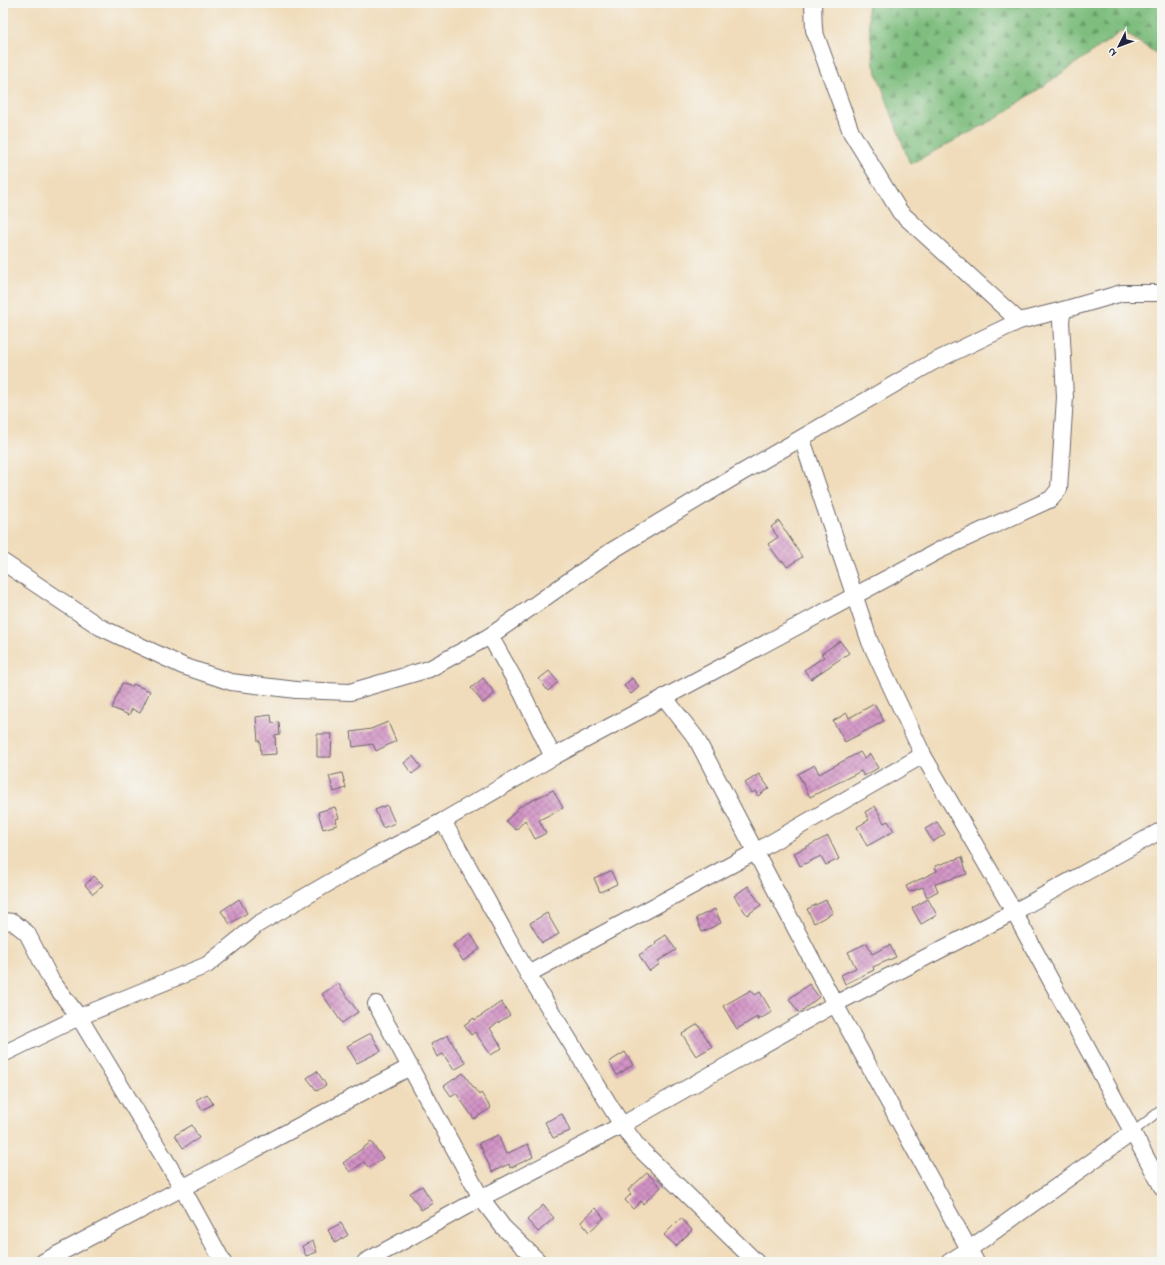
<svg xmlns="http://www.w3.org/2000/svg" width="1165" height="1265" font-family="'Indie Flower',sans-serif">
	<defs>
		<pattern id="forest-firs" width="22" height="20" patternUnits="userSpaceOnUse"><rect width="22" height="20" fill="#7ebd7e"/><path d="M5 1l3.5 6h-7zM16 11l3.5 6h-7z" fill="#679968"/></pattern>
		<pattern id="building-cross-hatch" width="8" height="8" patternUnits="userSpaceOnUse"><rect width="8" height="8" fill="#d192c4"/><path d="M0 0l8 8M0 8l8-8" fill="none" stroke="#a977a0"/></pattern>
	</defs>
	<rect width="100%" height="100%" fill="#f6f6f2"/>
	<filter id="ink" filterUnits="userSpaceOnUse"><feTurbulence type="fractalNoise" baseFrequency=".025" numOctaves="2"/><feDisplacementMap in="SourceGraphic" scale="8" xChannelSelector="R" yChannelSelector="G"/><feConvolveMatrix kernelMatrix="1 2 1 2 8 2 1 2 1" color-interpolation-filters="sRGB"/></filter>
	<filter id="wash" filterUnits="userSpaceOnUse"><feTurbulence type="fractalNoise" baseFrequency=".012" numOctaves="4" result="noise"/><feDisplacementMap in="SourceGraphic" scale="16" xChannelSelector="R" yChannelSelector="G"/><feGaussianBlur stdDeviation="0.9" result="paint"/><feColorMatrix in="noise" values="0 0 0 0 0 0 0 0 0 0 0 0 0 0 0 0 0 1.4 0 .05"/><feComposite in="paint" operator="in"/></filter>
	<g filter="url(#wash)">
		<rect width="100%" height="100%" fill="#f0dcba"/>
		<polygon fill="url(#forest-firs)" stroke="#50705c" points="867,3 1162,3 1162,57 1122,31 997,118 910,164 874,65"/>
		<g id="blocks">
			<g fill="url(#building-cross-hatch)">
				<polygon points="779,521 802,557 787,567 783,561 781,562 768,544 778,537 771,527"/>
				<polygon points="840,641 849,653 811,679 804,670 824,657 821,654"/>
				<polygon points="549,671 558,682 548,691 539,679"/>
				<polygon points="483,678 495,693 483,703 471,688"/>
				<polygon points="632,678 639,687 631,694 624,686"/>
				<polygon points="122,683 132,687 133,684 150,691 140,713 132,709 129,715 112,708"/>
				<polygon points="874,704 884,721 845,742 833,721 847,713 849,718"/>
				<polygon points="271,715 272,723 279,722 280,734 275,735 276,754 261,755 260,741 258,741 256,717"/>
				<polygon points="388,722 396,741 376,751 373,744 353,747 351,732 371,729"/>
				<polygon points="317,734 332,734 331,757 317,757"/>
				<polygon points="860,752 864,758 870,754 878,768 864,776 861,771 810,797 798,774 815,765 819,774"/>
				<polygon points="413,756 421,767 412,774 404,763"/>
				<polygon points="342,773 346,788 334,792 329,776"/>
				<polygon points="759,774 769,788 758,796 755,791 752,793 745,783"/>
				<polygon points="553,790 563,808 539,820 546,833 535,839 525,820 516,830 506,821 519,807"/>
				<polygon points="387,805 395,823 383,828 375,810"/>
				<polygon points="875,806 884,823 888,821 894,831 867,846 857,827 869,820 865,812"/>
				<polygon points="335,807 339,818 336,819 337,825 323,829 318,812"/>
				<polygon points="937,822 945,834 933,842 925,829"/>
				<polygon points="828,836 839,859 826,865 821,856 800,866 794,853"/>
				<polygon points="962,857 967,874 935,884 938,891 927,897 923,887 909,892 906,886 937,871 935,866"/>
				<polygon points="611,871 617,884 600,892 594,878"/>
				<polygon points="94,876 103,885 93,894 85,885"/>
				<polygon points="748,886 761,905 747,915 734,896"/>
				<polygon points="239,899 247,913 230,924 221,911"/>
				<polygon points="928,899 937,915 921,924 912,908"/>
				<polygon points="826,900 833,913 814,923 807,909"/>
				<polygon points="715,909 721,923 702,932 696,918"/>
				<polygon points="547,913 559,934 542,943 530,923"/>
				<polygon points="470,933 480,949 463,961 453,945"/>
				<polygon points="666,935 676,950 658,961 660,964 649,971 639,955 656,944 655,942"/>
				<polygon points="867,943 872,954 890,945 896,957 873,967 874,970 845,984 841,975 856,968 848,952"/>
				<polygon points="338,983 358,1012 342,1023 322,994"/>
				<polygon points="809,984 819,997 799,1013 789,999"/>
				<polygon points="751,990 755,995 760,992 772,1012 758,1020 757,1017 737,1029 723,1006"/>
				<polygon points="501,1002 510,1015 490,1028 502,1048 491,1055 475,1032 471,1035 464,1025 474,1018 475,1020"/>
				<polygon points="698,1024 712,1047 696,1056 682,1034"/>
				<polygon points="371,1033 381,1051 357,1063 347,1046"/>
				<polygon points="448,1035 454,1046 466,1063 454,1070 443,1054 437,1057 431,1044"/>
				<polygon points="625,1052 633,1065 617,1075 609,1062"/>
				<polygon points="317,1071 326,1085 317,1091 307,1078"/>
				<polygon points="463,1073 479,1095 481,1093 491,1108 474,1119 456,1093 451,1096 444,1086"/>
				<polygon points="207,1094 213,1104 202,1110 196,1100"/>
				<polygon points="562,1114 570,1131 553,1138 545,1122"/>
				<polygon points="192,1125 199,1138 183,1148 175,1135"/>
				<polygon points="498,1135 506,1154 528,1144 533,1157 510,1168 509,1164 492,1172 479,1143"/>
				<polygon points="371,1142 383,1158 369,1168 364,1162 350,1172 343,1163"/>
				<polygon points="647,1173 661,1187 643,1204 641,1201 633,1209 625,1200 631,1194 628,1190"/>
				<polygon points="422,1186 433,1203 421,1210 410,1193"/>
				<polygon points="543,1205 554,1218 538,1232 527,1220"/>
				<polygon points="596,1208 604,1218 589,1232 581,1222"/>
				<polygon points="681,1218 692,1230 676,1246 664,1235"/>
				<polygon points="341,1223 348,1235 335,1243 328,1230"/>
				<polygon points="313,1241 317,1252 306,1256 302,1246"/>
			</g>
		</g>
	</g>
	<g filter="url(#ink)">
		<use href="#blocks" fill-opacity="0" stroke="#6a6367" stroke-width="1"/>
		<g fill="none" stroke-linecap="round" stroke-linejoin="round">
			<defs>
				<polyline id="lane" points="1133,1132 1162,1109"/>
				<g id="street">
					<polyline points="813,3 814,30 851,132 900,212 1019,321"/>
					<polyline points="802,439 870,642 923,755 1014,912 1162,1187"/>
					<polyline points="3,562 100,627 183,666 231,682 296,690 350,692 429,669 490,636 613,550 741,473 931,363 1019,321 1063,310 1122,293 1162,293"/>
					<polyline points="490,636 522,693 553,757"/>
					<polyline points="664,697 696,738 835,1004 976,1262"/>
					<polyline points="443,821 528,974 622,1125 637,1146 756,1262"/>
					<polyline points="3,921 13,922 27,933 51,980 79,1017 183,1189 223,1262"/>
					<polyline points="528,974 755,852 923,755"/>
					<polyline points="376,1004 481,1198 503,1227 539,1262"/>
					<polyline points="3,1054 79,1017 207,965 258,924 377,855 443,821 553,757 940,550 1051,499 1059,489 1065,397 1061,321 1063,310"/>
					<polyline points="43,1262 410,1067"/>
					<polyline points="365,1262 481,1198 622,1125 835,1004 1014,912 1162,830"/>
					<polyline points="949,1262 968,1250 1133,1132"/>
				</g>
			</defs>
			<use href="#lane" stroke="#6a6367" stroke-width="10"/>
			<use href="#street" stroke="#6a6367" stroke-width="18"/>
			<use href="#lane" stroke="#fff" stroke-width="8"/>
			<use href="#street" stroke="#fff" stroke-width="16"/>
		</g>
	</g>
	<rect width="1165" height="1265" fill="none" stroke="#f6f6f2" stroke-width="16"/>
	<g transform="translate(1119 46) rotate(228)" stroke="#f6f6f2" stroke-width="3" paint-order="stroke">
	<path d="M0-3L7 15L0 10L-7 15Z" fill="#22223b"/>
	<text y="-6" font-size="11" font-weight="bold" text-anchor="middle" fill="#22223b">N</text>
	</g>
</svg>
